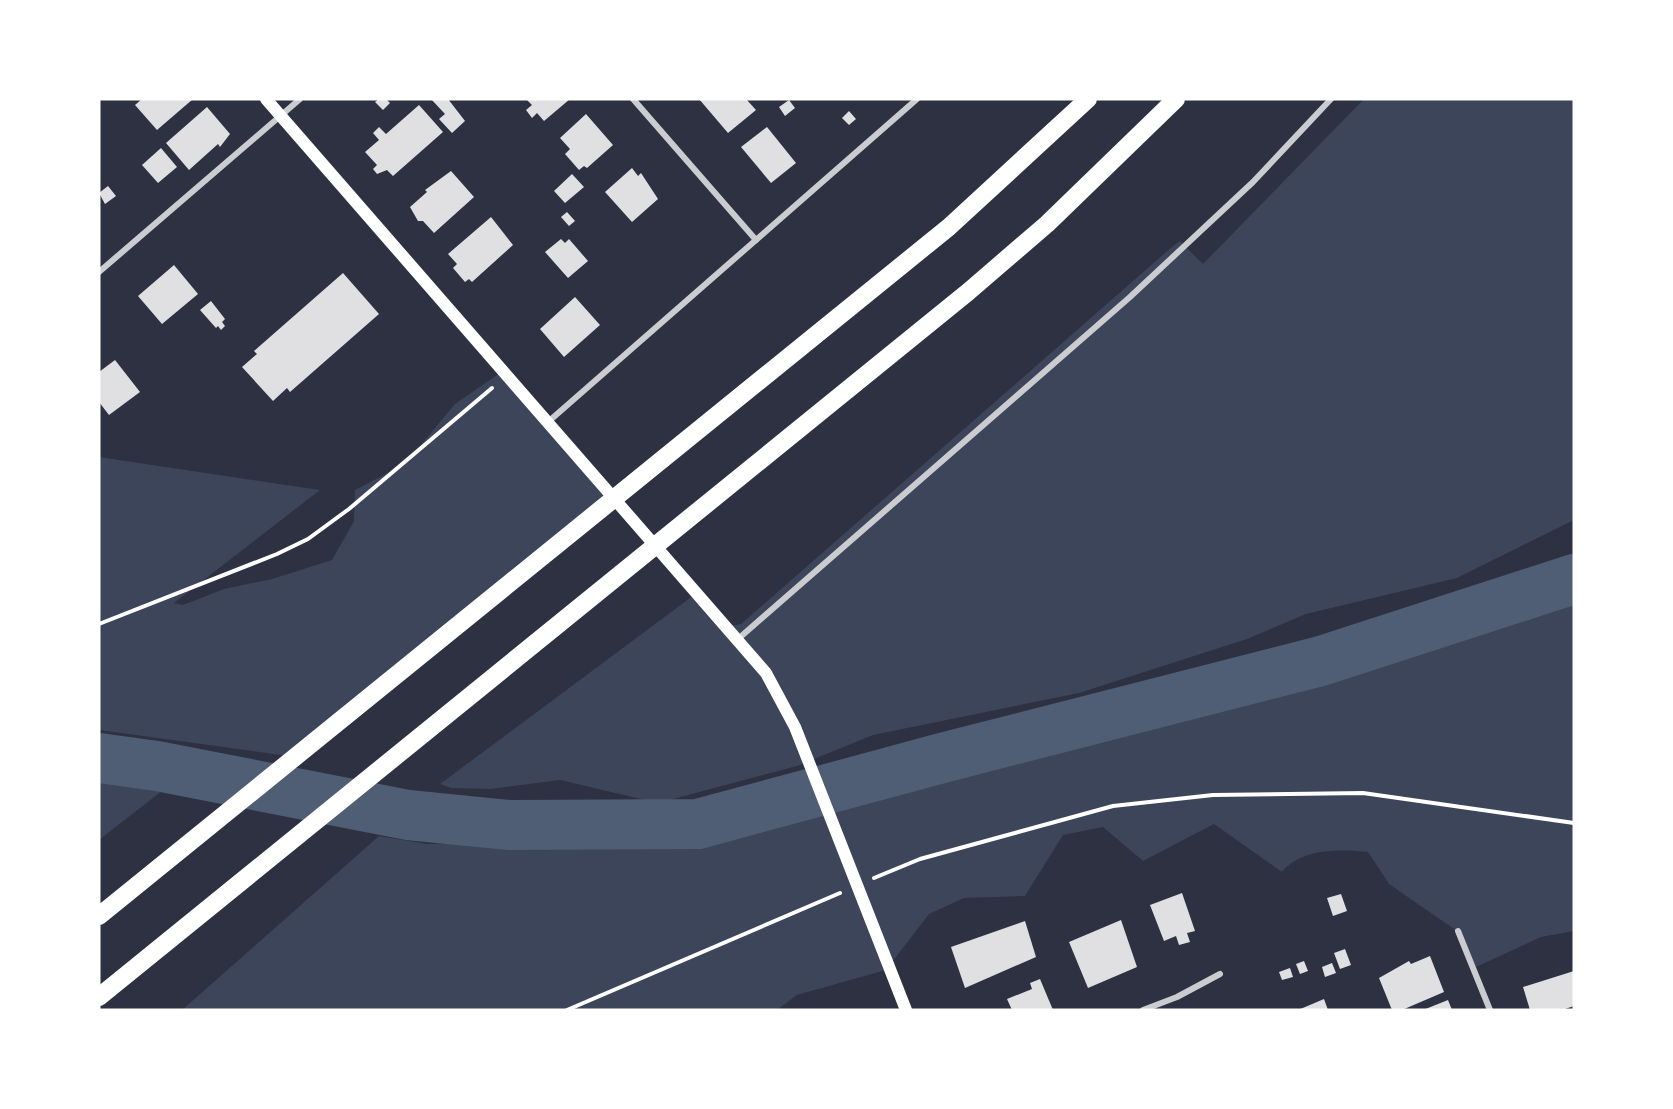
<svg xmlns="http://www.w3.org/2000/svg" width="1673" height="1109" font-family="Quicksand,sans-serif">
	<rect width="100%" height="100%" fill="#2d3142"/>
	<g fill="#3c4559">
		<polygon points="1364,99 1574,99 1574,520 1457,578 1306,614 1247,639 1079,693 873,735 797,766 658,803 560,780 490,789 451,788 440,784 694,595 730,626 741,624 1173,246 1180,241 1203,264"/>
		<polygon points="505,374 608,490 596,503 288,756 99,730 99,457 320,490 174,603 183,605 224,589 272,579 332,560 354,521 355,490 405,464 455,404 497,375"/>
		<path d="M 1574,570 L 1574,931 L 1541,937 L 1476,967 L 1457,931 L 1389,884 L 1368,852 C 1340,849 1301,848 1282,872 L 1214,824 L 1143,861 L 1103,827 L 1063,835 L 1025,896 L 964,898 L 929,914 L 886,970 L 797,995 L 777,1010 L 182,1010 L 379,836 L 427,844 L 648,836 L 695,841 L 822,815 L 911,771 L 983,761 L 1201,700 L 1305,676 L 1423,633 L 1481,624 L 1557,573 Z"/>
		<polygon points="117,771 167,787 99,840 99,772"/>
	</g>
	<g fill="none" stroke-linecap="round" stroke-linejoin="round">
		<polyline stroke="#4f5d75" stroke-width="50" points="99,758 157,766 408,815 510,825 698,824 942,758 1321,661 1574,579"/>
	</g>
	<g fill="#e0e0e3">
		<polygon points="142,99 193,99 157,130 135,105"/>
		<polygon points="379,99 386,99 390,103 383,110 375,102"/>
		<polygon points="431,99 448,99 465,121 452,133 439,119 445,114"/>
		<polygon points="526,99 570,99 544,121 537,113 532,118 526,110 532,105"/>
		<polygon points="699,99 746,99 756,110 728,133"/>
		<polygon points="789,100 795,108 785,116 779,107"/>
		<polygon points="419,105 443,132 393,176 387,170 377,174 373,169 377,165 365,152 379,140 373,133 379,127 386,134"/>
		<polygon points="207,107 230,134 220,147 218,144 189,170 166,143"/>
		<polygon points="849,111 856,119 849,125 842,118"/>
		<polygon points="586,114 613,145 587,168 584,166 579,170 565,154 570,149 560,138"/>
		<polygon points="767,127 796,163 771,183 741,147"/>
		<polygon points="161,148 177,167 158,183 142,165"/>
		<polygon points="632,168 638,176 641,173 658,199 632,222 605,192"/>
		<polygon points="451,171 474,197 434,233 423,221 418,221 410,207 427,192 425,190"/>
		<polygon points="572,174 584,187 565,203 554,191"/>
		<polygon points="108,186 116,196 105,204 99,193"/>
		<polygon points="567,212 575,221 569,226 561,217"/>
		<polygon points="491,217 513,245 472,282 469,279 465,282 453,268 457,264 448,254"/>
		<polygon points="561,239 565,243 569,239 588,261 568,278 545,252"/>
		<polygon points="174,265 198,294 162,324 138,296"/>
		<polygon points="343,273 379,314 290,392 287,388 273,401 242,367 257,354 254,351"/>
		<polygon points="575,297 600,325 564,357 540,329"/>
		<polygon points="211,301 225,319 222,322 225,326 221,330 218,326 216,328 200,310"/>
		<polygon points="115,360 140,392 109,415 99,402 99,372"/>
		<polygon points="1182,893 1195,931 1187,933 1190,942 1179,945 1176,936 1164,941 1150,905"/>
		<polygon points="1341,894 1347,911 1333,916 1327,898"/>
		<polygon points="1121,920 1137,967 1088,988 1069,942"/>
		<polygon points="1025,921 1036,957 965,988 951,947"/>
		<polygon points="1345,949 1351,965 1340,969 1334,953"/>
		<polygon points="1430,956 1444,992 1402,1010 1392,1010 1379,978 1409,961 1411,964"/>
		<polygon points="1304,961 1308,971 1300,974 1296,964"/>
		<polygon points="1332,963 1336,973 1325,977 1322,967"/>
		<polygon points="1290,968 1293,977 1282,980 1279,972"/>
		<polygon points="1574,971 1574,1006 1562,1010 1530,1010 1523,987"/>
		<polygon points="1040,979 1053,1010 1012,1010 1007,999 1032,989 1030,983"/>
		<polygon points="1324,999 1328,1010 1298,1010"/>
		<polygon points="1448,1000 1452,1010 1423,1010"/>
	</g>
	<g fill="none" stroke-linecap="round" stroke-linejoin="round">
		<g stroke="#fff" stroke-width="4">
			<polyline points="99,624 277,554 308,539 349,509 492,388"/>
			<polyline points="874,878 920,859 1113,806 1213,795 1363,793 1574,823"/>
			<polyline points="567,1010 840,893"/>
		</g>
		<g stroke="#caccd0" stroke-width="6">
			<polyline points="633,99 756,240"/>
			<polyline points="99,272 300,99"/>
			<polyline points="548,422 917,99"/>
			<polyline points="738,639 1130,297 1253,182 1331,99"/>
			<polyline points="1458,931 1490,1010"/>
			<polyline points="1143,1010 1177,997 1220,974"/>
		</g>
		<polyline stroke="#fff" stroke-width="12" points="266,99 766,673 795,727 906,1010"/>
		<g stroke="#fff" stroke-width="18">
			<polyline points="99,916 949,227 1088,99"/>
			<polyline points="99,997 968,292 1047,224 1176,99"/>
		</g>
	</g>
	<rect width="1673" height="1109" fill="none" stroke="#ffffff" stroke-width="201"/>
</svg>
